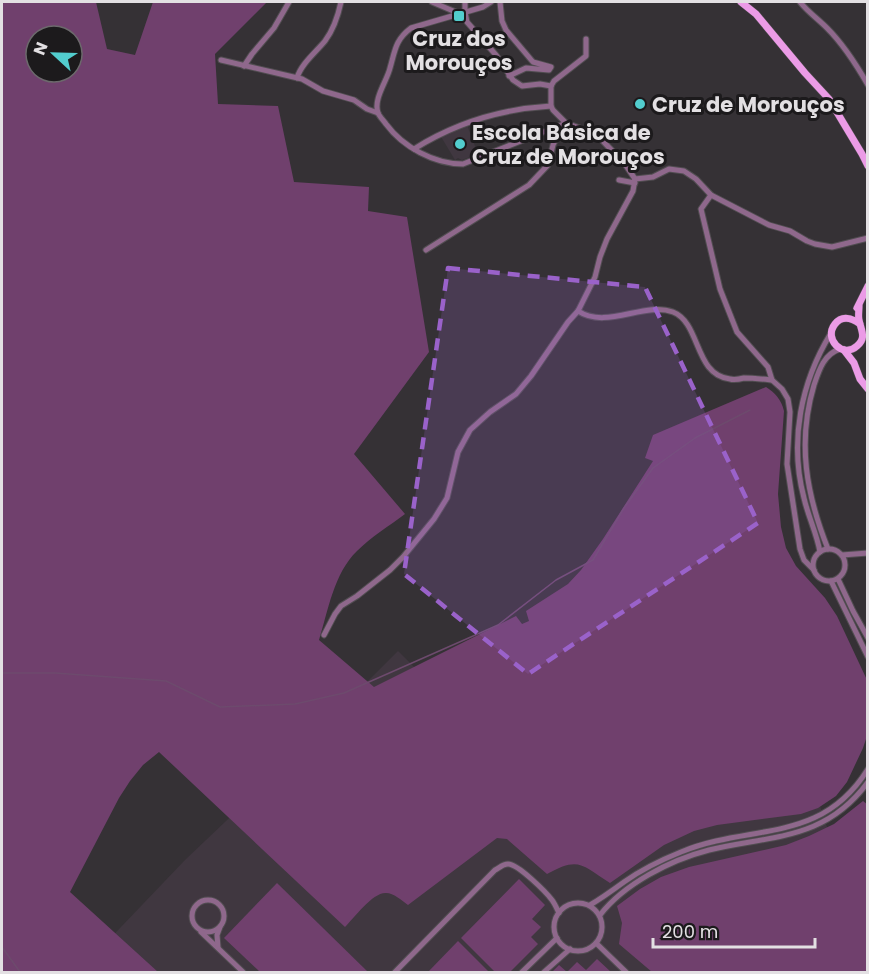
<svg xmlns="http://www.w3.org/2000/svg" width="869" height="974" font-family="Poppins,sans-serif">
	<rect width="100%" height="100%" fill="#353135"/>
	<g fill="#403740">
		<polygon points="467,125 478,154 462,160 458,158 455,160 440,135"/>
		<polygon points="398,651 573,824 795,730 852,903 697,972 78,972 185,860 266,783"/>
	</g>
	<g fill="#70406d" fill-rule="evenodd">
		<path d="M 2,2 L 96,2 L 107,49 L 135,55 L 153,2 L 267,2 L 215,54 L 218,104 L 278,106 L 294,182 L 369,187 L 368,211 L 407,217 L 429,352 L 354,454 L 405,514 C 389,526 371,537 357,551 C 334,573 328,611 319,640 L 374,687 L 516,616 L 522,624 L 529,621 L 526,611 L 568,584 L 581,570 L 603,539 L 653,461 L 645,458 L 653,435 L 766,387 C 775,393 781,399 784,411 L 778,494 L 781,527 L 786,548 L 796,566 L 825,598 L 837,616 L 867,680 L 867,736 L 863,748 L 847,782 L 836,796 L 818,808 L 801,814 L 717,825 L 694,831 L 664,845 L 610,883 C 582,865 579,856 547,874 L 507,839 L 497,838 L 408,905 C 401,900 394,893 386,893 C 373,892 354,918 345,927 L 159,752 L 143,765 L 130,781 L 119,798 L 70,892 L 158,972 L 2,972 ZM 36,36 L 72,36 L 72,72 L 36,72 Z"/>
		<polygon points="863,801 868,805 867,972 652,972 619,944 622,923 617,906 640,889 661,877 689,867 786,845 809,836 834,824"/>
		<polygon points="519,879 545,905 532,919 541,927 531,937 538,944 510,972 495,972 461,938"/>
		<polygon points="277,883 368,972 260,972 224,938"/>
		<polygon points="458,941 489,972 428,972"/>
		<polygon points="597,959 611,972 552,972 559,965 567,972 577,962 586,970"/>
	</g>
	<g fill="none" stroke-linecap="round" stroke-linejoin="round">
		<g stroke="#6d4a6d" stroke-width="1.5">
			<polyline points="2,673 55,673 166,681 220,707 295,704 344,693 498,625 556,580 593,560 624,508 653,468 695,438 750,410"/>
			<polyline points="2,947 20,972"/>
		</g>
		<defs>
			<g id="minor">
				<polyline points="432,2 458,13"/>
				<polyline points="465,2 465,12 467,22 496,55 513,80 522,86 540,84 551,86"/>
				<path d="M 491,2 L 483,7 L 411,28 C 395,40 395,51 390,68 C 387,81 373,99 378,113 C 379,116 384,121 386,124 C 403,147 434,164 463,164 L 566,123"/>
				<polyline points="500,2 502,21 506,30 533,62 551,67 549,70 526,68 509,76"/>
				<path d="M 800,2 C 808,12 818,19 827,28 C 844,45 856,64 868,85"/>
				<polyline points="221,60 302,79 323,91 354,100 367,109 378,113"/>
				<polyline points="244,66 252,54 274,28 289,2"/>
				<path d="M 297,78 C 301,64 316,52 325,41 C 334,29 338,16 341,2"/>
				<polyline points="551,86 551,106 553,110 566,123 596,134 625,164 635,179"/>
				<polyline points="551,86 554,81 586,56 586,39"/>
				<path d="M 414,149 C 457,122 501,109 551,106"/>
				<polyline points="635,179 653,177 669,169 684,171 696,179 711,195 769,225 790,231 807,241 815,244 832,247 868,238"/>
				<polyline points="619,180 635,183"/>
				<polyline points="711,195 701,209 720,289 737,332 768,367 772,380"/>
				<polyline points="426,250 529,185 548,165 553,145 558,135 572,126"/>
				<path d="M 578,311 C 607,330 644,301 673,312 C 701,323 694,375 730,379 C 734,380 740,379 744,378 C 753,378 762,379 772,380 L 782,389 L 788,399 L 790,412 L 787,464 L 800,549 L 804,560 L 814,570"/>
				<circle cx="829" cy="565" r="16"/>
				<path d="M 828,549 C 806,494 797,442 814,385 C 819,370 824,354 840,349"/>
				<path d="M 820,552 C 817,534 808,516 804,498 C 789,441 801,382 831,333"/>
				<polyline points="842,555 868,553"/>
				<polyline points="838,579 853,611 868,638"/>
				<polyline points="831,581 868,657"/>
				<polyline points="324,635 335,614 341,606 357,596 390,570 403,557 434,519 447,498 458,452 470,430 490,412 516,394 531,376 568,322 578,311 595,277 600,257 607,239 633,191 635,179"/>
				<circle cx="208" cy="916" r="16"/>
				<circle cx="578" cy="927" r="24"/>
				<path d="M 590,905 C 602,898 613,890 624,882 C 641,870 661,860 681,852 C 751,823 821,845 868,769"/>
				<path d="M 600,915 C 624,884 670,860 709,850 C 771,835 825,841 868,782"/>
				<polyline points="201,932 243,972"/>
				<polyline points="596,943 626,972"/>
				<polyline points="218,947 217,935 220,927"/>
				<path d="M 395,972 L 495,870 C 499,868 503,864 508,864 C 518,864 546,892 552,900 C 555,904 557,909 559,913"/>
				<polyline points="522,972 557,938"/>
				<polyline points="544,972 570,949"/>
			</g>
			<g id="major">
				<polyline points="741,2 756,14 805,73 829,99 862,154 868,166"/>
				<path d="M 859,306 C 859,311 858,316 859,320 C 861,330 867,338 857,346 C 843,359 823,339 835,324 C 842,315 852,318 860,324"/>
				<polyline points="857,308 868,286"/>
				<polyline points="844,350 854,363 860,379 868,389"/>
			</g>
		</defs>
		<use href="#minor" stroke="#514d51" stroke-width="7"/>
		<use href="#major" stroke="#514d51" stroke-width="8"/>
		<use href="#minor" stroke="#8f688c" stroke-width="5"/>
		<use href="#major" stroke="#eb9be6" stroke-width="7"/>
	</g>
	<path fill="#9a62ca" fill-opacity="0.2" stroke="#9a62ca" stroke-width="4.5" stroke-dasharray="12 8" stroke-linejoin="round" d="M 448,268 L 645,287 L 758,523 L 528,674 L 404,574 Z"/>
	<g fill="#52cdce" stroke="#1c1a1c" stroke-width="2">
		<rect x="453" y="10" width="12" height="12" rx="3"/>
		<circle cx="640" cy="104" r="6"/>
		<circle cx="460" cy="144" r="6"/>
	</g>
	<g text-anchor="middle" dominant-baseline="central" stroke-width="6" stroke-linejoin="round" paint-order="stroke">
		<g font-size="21" font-weight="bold" fill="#e3e0e3" stroke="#1c1a1c" text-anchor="start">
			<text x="459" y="38" text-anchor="middle">Cruz dos<tspan x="459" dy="24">Morouços</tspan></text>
			<text x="652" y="104">Cruz de Morouços</text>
			<text x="472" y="132">Escola Básica de<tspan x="472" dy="24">Cruz de Morouços</tspan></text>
		</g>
	</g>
	<rect width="869" height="974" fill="none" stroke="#e3e0e3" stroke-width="6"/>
	<g transform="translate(54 54) rotate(292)"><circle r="28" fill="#1c1a1c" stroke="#6c696c" stroke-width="1.5"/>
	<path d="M0-4.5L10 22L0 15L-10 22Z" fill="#52cdce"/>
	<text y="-9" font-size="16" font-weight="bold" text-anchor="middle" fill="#e3e0e3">N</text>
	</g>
	<path d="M653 938v9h162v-9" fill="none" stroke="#e3e0e3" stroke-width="3"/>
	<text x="662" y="938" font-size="18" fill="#e3e0e3" stroke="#1c1a1c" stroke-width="4.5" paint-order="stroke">200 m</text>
</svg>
